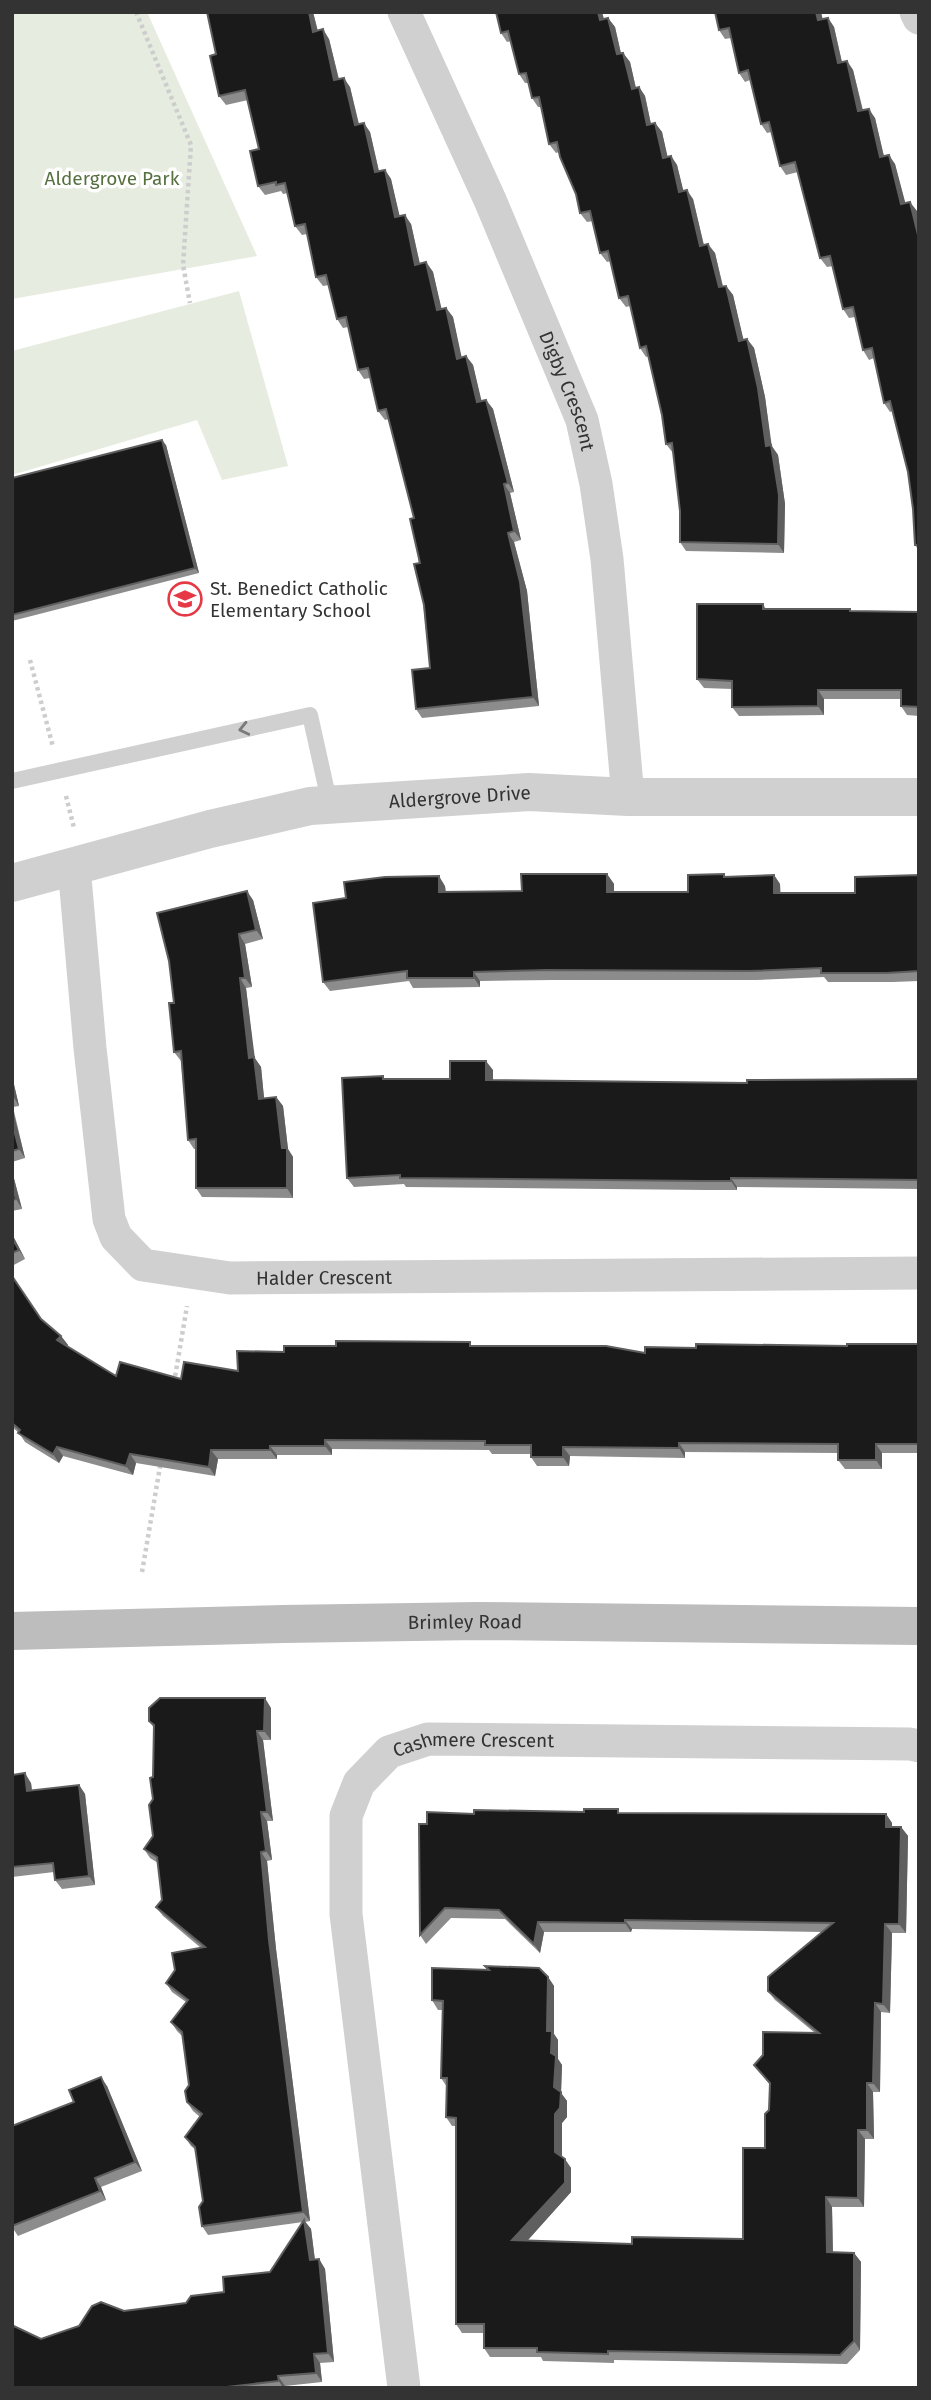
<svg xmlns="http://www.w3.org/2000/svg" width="931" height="2400" font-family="'Fira Sans',sans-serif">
	<rect width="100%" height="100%" fill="#fff"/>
	<g fill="#e6ecdf">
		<polygon points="12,12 147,12 257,256 12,299"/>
		<polygon points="239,291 288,466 222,480 197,420 12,475 12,351"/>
	</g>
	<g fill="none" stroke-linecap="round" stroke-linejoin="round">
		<g stroke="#cdcdcd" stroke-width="4.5" stroke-dasharray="3.5 3.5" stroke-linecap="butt">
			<polyline points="136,12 191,145 183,265 190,303"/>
			<polyline points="30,660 53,747"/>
			<polyline points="66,796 74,828"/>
			<polyline points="174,1383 187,1306"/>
			<polyline points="142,1572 161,1461"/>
		</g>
		<polyline stroke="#d0d0d0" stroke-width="16" points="12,781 310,715 330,805"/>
		<g stroke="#d0d0d0" stroke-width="33">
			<path id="s1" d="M 404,12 L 490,200 L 582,420 L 596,484 L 607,559 L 628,797"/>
			<polyline points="916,12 919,18"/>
			<path id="s2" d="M 74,866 L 90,1048 L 109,1219 L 116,1237 L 143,1265 L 230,1278 L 919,1273"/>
			<path id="s3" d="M 404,2388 L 346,1914 L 346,1816 L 359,1783 L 389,1752 L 428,1739 L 910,1744 L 919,1746"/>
		</g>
		<path stroke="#d0d0d0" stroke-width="38" id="s4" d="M 12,883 L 210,829 L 310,806 L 529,792 L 628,797 L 919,797"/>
		<path stroke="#bdbdbd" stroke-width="38" id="s5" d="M 12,1631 L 283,1624 L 478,1621 L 919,1626"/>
	</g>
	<g fill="#8c8c8c">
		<polygon points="207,12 313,12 318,31 329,39 339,79 350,87 359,124 370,132 379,171 385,170 391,179 399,216 411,224 420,264 426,262 433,272 441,309 446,308 453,317 461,358 466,356 473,365 481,401 486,400 493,409 514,492 510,493 521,540 514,542 527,591 539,706 422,718 416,709 430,668 414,518 389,419 385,420 378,411 370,378 364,379 358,370 348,327 343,328 337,319 329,285 323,286 316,277 307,234 302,235 295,226 288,193 283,194 281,191 265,195 258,186 259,149 248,100 226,105 219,96 216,54"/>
		<polygon points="496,12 602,12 604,19 608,18 615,27 621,53 623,53 630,62 636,88 639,87 645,96 651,124 655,123 662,132 667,157 671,156 677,165 683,191 693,199 704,245 715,253 723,286 726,286 733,295 743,340 747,339 754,348 765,397 771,445 778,455 785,504 784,553 686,551 680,542 680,511 673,453 666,444 662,415 649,356 646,357 640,348 630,306 626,307 619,298 611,261 607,262 600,253 593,221 587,222 580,213 576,194 559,152 556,153 549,144 541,107 538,107 532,98 528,83 525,83 519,74 511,41 507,42 501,33"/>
		<polygon points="821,12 822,19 828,18 834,27 842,62 847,61 853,70 863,110 875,118 884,156 895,164 905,203 917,211 919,220 919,551 915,545 913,509 908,472 893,411 890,412 884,403 874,358 869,360 863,350 855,317 849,318 843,309 833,266 827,267 820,258 798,172 786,175 780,166 771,132 767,133 761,124 750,80 745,82 739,73 731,38 725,39 719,30"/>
		<polygon points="166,445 199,573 12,621 12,478"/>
		<polygon points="763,604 766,609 850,609 851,611 919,612 919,716 907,715 901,706 901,699 824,699 824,715 739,716 732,707 732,689 704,688 697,679"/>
		<polygon points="607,874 614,884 614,892 688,892 724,874 726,877 774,875 780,884 780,893 855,893 919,875 919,981 893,982 828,982 824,977 756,980 554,980 480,981 480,987 413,988 409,981 330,991 323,982 445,886 446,892 522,891"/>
		<polygon points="253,900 263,939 245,944 252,987 246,988 254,1057 261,1067 264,1098 276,1097 283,1106 288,1149 293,1157 293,1198 202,1197 196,1188 196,1149 194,1149 188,1140 181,1061 174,1052 174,1003"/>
		<polygon points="493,1070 493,1080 747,1083 919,1079 919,1189 737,1187 737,1190 706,1190 406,1187 404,1184 354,1187 347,1178 383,1076 385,1079 450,1079"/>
		<polygon points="12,1076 19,1106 13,1107 25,1158 12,1162"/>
		<polygon points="12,1171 22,1209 12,1211"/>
		<polygon points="12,1234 25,1259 12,1266"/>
		<polygon points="12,1276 41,1319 61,1336 68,1345 67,1346 116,1376 181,1379 238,1371 284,1352 472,1346 645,1353 696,1348 919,1344 919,1453 882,1453 882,1469 845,1469 838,1460 838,1453 685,1452 685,1458 570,1456 569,1466 537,1466 531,1457 531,1454 492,1454 489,1450 332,1449 332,1455 277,1455 277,1459 218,1459 215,1476 136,1463 133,1475 63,1456 59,1463 25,1442 19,1433 12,1427"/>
		<polygon points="271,1708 271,1740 263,1740 273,1821 267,1821 272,1860 267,1861 276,1949 310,2221 305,2222 311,2229 315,2260 319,2259 325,2269 334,2362 320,2363 322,2382 285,2386 285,2388 12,2388 41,2339 124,2311 186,2303 224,2292 270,2272 303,2222 208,2235 202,2226 203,2201 196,2150 191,2146 185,2137 200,2117 193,2111 187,2102 189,2085 182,2036 177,2031 171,2022 186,2002 172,1992 166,1983 201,1948 163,1916 156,1907 162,1900 158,1863 150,1858 144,1849 153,1836 154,1728 149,1721"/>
		<polygon points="12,1775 31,1783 32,1791 79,1785 85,1794 95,1885 62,1889 55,1880 54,1872 12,1877"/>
		<polygon points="620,1813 886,1814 892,1823 892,1827 901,1827 908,1836 906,1933 892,1933 890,2013 881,2012 880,2092 873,2092 874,2139 865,2139 864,2207 832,2207 833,2252 854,2253 861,2262 860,2350 847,2364 614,2360 614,2363 580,2362 543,2361 541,2357 490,2357 484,2348 484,2333 462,2333 456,2324 456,2126 452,2126 446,2117 447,2087 441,2078 443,2010 438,2010 432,2000 488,1970 485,1966 548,1977 554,1986 554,2034 558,2040 558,2059 562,2065 561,2093 567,2101 567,2117 562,2123 562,2156 571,2168 571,2192 527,2241 632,2244 743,2239 765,2148 769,2110 770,2085 754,2065 815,2033 775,2000 768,1991 822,1932 632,1929 631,1932 544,1932 540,1953 505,1919 451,1918 426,1944 420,1935 427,1824 474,1814"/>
		<polygon points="107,2086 142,2171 101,2187 106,2200 18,2236 12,2227 12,2126 74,2102"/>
	</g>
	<g fill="#5f5f5f">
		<polygon points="309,12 313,12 320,41 313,32"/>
		<polygon points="598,12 602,12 606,29 600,20"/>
		<polygon points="816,12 821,12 825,29 818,20"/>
		<polygon points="608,18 615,27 623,63 617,54"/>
		<polygon points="828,18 834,27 844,72 838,63"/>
		<polygon points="323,29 329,39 341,89 334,80"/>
		<polygon points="623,53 630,62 638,98 632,89"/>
		<polygon points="847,61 853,70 865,121 858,111"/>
		<polygon points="344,78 350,87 361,134 355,125"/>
		<polygon points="639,87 645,96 653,134 647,125"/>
		<polygon points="869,109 875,118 886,166 880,157"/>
		<polygon points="364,123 370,132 381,181 375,172"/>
		<polygon points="655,123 662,132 670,167 663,158"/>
		<polygon points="889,155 895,164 908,213 901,204"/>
		<polygon points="671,156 677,165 686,201 679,192"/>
		<polygon points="385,170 391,179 402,226 395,217"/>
		<polygon points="687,190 693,199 706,255 700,246"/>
		<polygon points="910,202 917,211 919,220 919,239"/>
		<polygon points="405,215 411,224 422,274 415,265"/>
		<polygon points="708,244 715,253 725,297 719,287"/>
		<polygon points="426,262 433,272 444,319 437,310"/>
		<polygon points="726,286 733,295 746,350 739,341"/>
		<polygon points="446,308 453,317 464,368 457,359"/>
		<polygon points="747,339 754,348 765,397 773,455 766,446"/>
		<polygon points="466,356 473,365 484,411 477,402"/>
		<polygon points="486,400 493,409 514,492 508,483"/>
		<polygon points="162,440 166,445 199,573 195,568"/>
		<polygon points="771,445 778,455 785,504 784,553 778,544"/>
		<polygon points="504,484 510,493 521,540 514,531"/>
		<polygon points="508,533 514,542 527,591 539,706 533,697"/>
		<polygon points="818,690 824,699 824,715 818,706"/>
		<polygon points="12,695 14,699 14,709 12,711"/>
		<polygon points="607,874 614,884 614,901 607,892"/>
		<polygon points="774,875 780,884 781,902 774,893"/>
		<polygon points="439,876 445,886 446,901 439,892"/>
		<polygon points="247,891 253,900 263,939 256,930"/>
		<polygon points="239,934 245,944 252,987 245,978"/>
		<polygon points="474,972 480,981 480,987 474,978"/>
		<polygon points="240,978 246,988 256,1067 249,1058"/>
		<polygon points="254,1057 261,1067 265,1108 259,1099"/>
		<polygon points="486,1061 493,1070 493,1089 486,1080"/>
		<polygon points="12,1076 19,1106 13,1096 12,1093"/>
		<polygon points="276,1097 283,1106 288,1149 293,1157 293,1198 287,1188"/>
		<polygon points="12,1107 25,1158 19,1149 12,1122"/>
		<polygon points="12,1171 22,1209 16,1199 12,1186"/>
		<polygon points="731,1178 737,1187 737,1190 731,1181"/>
		<polygon points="12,1234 25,1259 19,1250 12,1238"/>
		<polygon points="61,1336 68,1345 64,1349 57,1340"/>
		<polygon points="325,1440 332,1449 332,1455 325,1446"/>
		<polygon points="679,1443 685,1452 685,1458 679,1448"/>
		<polygon points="876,1444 882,1453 882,1469 876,1460"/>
		<polygon points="270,1446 277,1455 277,1459 270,1450"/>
		<polygon points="57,1447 63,1456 59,1463 53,1454"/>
		<polygon points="563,1447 570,1456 569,1466 563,1457"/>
		<polygon points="211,1450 218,1459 215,1476 209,1467"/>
		<polygon points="130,1454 136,1463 133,1475 126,1466"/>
		<polygon points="265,1698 271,1708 271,1740 264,1731"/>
		<polygon points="257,1731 263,1740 273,1821 267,1812"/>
		<polygon points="25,1773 31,1783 33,1800 27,1791"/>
		<polygon points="79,1785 85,1794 95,1885 89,1876"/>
		<polygon points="261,1812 267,1821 272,1860 266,1851"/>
		<polygon points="886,1814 892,1823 892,1836 886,1827"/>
		<polygon points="901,1827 908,1836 906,1933 899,1924"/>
		<polygon points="261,1852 267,1861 276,1949 310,2221 303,2212 269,1940"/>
		<polygon points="625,1920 632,1929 631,1932 625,1923"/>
		<polygon points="538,1922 544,1932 540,1953 534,1944"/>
		<polygon points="885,1924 892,1933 890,2013 883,2004"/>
		<polygon points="548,1977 554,1986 554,2034 558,2040 558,2059 562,2065 561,2093 567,2101 567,2117 562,2123 562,2161 555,2152 554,2087 551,2053 547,2031"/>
		<polygon points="875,2003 881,2012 880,2092 873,2083"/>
		<polygon points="101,2077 107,2086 142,2171 135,2162"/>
		<polygon points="867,2083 873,2092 874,2139 867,2130"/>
		<polygon points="858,2130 865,2139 864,2207 858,2198"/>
		<polygon points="565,2159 571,2168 571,2192 519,2250 512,2240"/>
		<polygon points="95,2178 101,2187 106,2200 100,2191"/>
		<polygon points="826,2197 832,2207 833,2261 827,2252"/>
		<polygon points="304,2220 311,2229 316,2269 310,2260"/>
		<polygon points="854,2253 861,2262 860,2350 854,2341"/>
		<polygon points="319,2259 325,2269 334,2362 328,2353"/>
		<polygon points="314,2354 320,2363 322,2382 316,2373"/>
		<polygon points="278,2376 285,2386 285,2388 283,2388 279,2381"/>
	</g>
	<g fill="#1a1a1a" stroke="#5f5f5f" stroke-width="2">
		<polygon points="207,12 309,12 313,32 323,29 334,80 344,78 355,125 364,123 375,172 385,170 395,217 405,215 415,265 426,262 437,310 446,308 457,359 466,356 477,402 486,400 508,483 504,484 514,531 508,533 520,582 533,697 416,709 412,670 430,668 424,605 414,564 420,563 410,519 414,518 386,409 378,411 368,368 358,370 346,317 337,319 326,275 316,277 305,224 295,226 285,183 276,185 276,182 258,186 250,151 259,149 245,90 219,96 210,56 216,54"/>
		<polygon points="496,12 598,12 600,20 608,18 617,54 623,53 632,89 639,87 647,125 655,123 663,158 671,156 679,192 687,190 700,246 708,244 719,287 726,286 739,341 747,339 758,388 766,446 771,445 779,495 778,544 680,542 680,511 672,443 666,444 662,415 646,346 640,348 628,296 619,298 608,251 600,253 590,211 580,213 576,194 560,157 557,142 549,144 539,97 532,98 526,73 519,74 508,31 501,33"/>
		<polygon points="715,12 816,12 818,20 828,18 838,63 847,61 858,111 869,109 880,157 889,155 901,204 910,202 919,239 919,545 915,545 913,509 908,472 890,401 884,403 872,348 863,350 853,307 843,309 830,256 820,258 795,162 780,166 769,122 761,124 748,70 739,73 729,28 719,30"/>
		<polygon points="162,440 195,568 12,615 12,478"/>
		<polygon points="697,604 763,604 763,609 850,609 850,611 919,612 919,707 901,706 901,690 818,690 818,706 732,707 732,681 697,679"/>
		<polygon points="521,874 607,874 607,892 688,892 688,875 724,874 724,877 774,875 774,893 855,893 855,877 919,875 919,971 887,973 821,973 821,968 750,971 547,970 474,972 474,978 407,978 407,971 323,982 313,903 346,898 344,882 385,877 439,876 439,892 522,891"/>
		<polygon points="247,891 256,930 239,934 245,978 240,978 249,1058 254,1057 259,1099 276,1097 282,1148 287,1148 287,1188 196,1188 196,1139 188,1140 181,1051 174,1052 169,1003 174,1003 169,961 157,913"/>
		<polygon points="450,1061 486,1061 486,1080 747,1083 747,1080 919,1079 919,1180 731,1178 731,1181 700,1181 400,1178 400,1175 347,1178 342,1078 383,1076 383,1079 450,1079"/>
		<polygon points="12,1122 19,1149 12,1151"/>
		<polygon points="12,1186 16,1199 12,1200"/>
		<polygon points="12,1238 19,1250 12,1253"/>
		<polygon points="12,1276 41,1319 61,1336 57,1340 116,1376 120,1362 181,1379 184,1362 238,1371 237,1351 284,1352 284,1346 336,1346 336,1341 470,1342 470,1346 606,1346 645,1353 645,1347 696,1348 696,1344 847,1346 847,1344 919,1344 919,1444 876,1444 876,1460 838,1460 838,1444 679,1443 679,1448 563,1447 563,1457 531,1457 531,1445 485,1445 485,1441 325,1440 325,1446 270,1446 270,1450 211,1450 209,1467 130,1454 126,1466 57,1447 53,1454 18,1433 20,1430 12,1423"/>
		<polygon points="160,1698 265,1698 264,1731 257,1731 267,1812 261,1812 266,1851 261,1852 269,1940 303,2212 202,2226 199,2207 203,2201 195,2147 185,2137 202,2114 187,2102 185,2091 189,2085 182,2032 171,2022 188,2000 166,1983 175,1970 172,1953 205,1947 156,1907 162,1900 157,1857 144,1849 153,1836 149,1805 153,1799 150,1778 153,1777 154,1725 149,1721 149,1708"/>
		<polygon points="25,1773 27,1791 79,1785 89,1876 55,1880 53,1863 12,1867 12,1775"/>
		<polygon points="584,1809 618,1809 618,1813 886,1814 886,1827 901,1827 899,1924 885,1924 883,2004 875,2003 873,2083 867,2083 867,2130 858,2130 858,2198 826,2197 827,2252 854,2253 854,2341 840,2355 608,2351 608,2354 574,2353 537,2352 537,2348 484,2348 484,2324 456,2324 456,2118 446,2117 447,2078 441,2078 443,2001 432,2000 432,1968 489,1970 485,1966 539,1968 548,1977 547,2031 552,2031 551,2053 556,2056 554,2087 561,2092 560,2108 555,2114 555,2152 565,2159 565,2183 512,2240 632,2244 632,2237 743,2239 743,2148 765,2148 765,2114 769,2110 770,2083 754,2065 763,2055 763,2032 819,2033 768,1991 768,1977 833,1923 625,1920 625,1923 538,1922 534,1944 499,1910 445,1908 420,1935 419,1824 427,1824 427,1812 474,1814 474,1810 584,1812"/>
		<polygon points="101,2077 135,2162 95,2178 100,2191 12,2226 12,2126 74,2102 69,2090"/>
		<polygon points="304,2220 310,2260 319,2259 328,2353 314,2354 316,2373 278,2376 279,2381 218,2388 12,2388 12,2330 14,2326 41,2339 79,2326 92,2306 101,2302 124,2311 186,2303 191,2296 224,2292 223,2277 270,2272"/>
	</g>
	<defs><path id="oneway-chevron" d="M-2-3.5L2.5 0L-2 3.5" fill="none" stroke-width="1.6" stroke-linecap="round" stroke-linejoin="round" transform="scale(1.75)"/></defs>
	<use stroke="#7a7a7a" href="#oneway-chevron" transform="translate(244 729) rotate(167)"/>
	<defs>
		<symbol id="school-ring" viewBox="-11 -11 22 22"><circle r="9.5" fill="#fff" stroke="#e63946" stroke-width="1.5"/><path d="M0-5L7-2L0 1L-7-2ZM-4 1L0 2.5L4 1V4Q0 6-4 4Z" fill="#e63946"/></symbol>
	</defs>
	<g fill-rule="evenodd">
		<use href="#school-ring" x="166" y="580" width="38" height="38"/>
	</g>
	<g text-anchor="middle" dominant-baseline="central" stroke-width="7" stroke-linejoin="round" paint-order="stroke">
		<g font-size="19" fill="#56703f" stroke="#fff">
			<text x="112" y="178">Aldergrove Park</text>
		</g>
		<g font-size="19" fill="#333" stroke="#fff">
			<text stroke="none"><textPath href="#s1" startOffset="413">Digby Crescent</textPath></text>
			<text stroke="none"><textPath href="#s4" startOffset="458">Aldergrove Drive</textPath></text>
			<text stroke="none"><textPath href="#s2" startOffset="595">Halder Crescent</textPath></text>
			<text stroke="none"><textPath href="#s5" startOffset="453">Brimley Road</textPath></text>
			<text stroke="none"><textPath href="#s3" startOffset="740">Cashmere Crescent</textPath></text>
		</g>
		<g font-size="19" fill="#333" stroke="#fff" text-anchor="start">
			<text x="210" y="588">St. Benedict Catholic<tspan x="210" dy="22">Elementary School</tspan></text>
		</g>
	</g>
	<rect width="931" height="2400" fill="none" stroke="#333333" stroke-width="28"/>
</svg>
